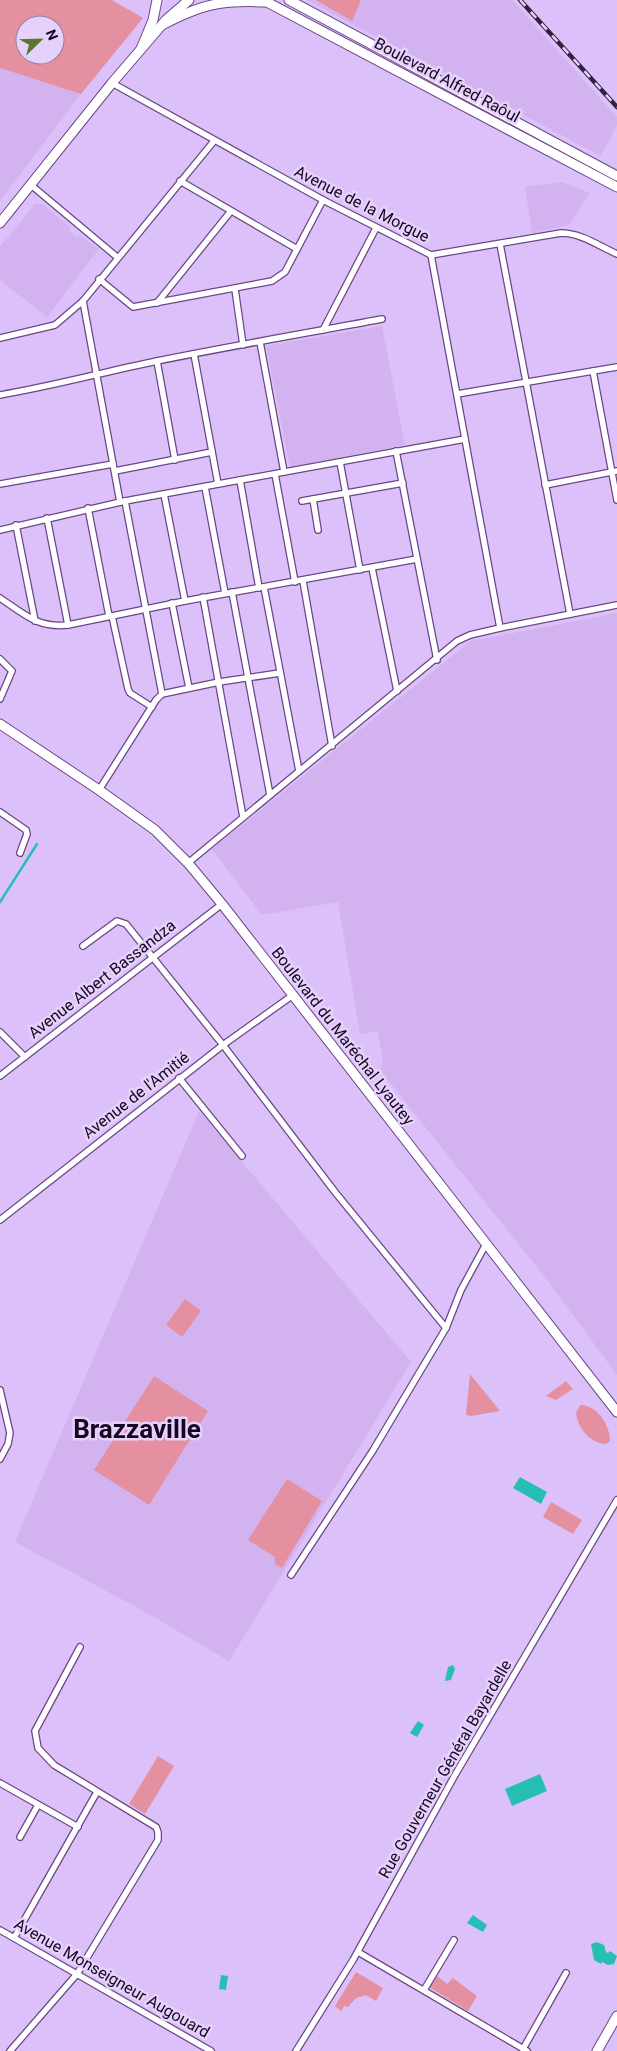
<svg xmlns="http://www.w3.org/2000/svg" width="617" height="2051" font-family="Roboto,sans-serif">
	<rect width="100%" height="100%" fill="#dcc0f9"/>
	<g fill="#d2b3f0">
		<polygon points="307,0 512,0 617,117 617,125 601,156"/>
		<polygon points="0,68 81,94 0,201"/>
		<polygon points="562,182 590,193 569,225 532,233 525,187"/>
		<polygon points="35,204 42,204 71,228 69,231 77,237 79,235 99,249 47,317 0,280 0,247"/>
		<polygon points="382,326 405,445 290,467 266,346"/>
		<polygon points="617,613 617,1375 547,1280 380,1070 383,1058 377,1031 360,1034 338,902 262,915 212,849 471,641"/>
		<polygon points="199,1111 411,1362 229,1661 138,1608 15,1542"/>
	</g>
	<g fill="#e490a0" fill-rule="evenodd">
		<path d="M 0,0 L 112,0 L 143,18 L 81,94 L 0,68 ZM 25,25 L 55,25 L 55,55 L 25,55 Z"/>
		<polygon points="316,0 361,0 352,21"/>
		<polygon points="185,1299 201,1311 182,1337 166,1325"/>
		<polygon points="470,1374 500,1411 471,1416 466,1415"/>
		<polygon points="154,1376 208,1411 149,1505 94,1470"/>
		<polygon points="566,1381 573,1389 556,1400 546,1396"/>
		<path d="M 580,1405 C 597,1405 610,1425 610,1441 L 606,1444 C 590,1443 578,1429 576,1413 Z"/>
		<polygon points="287,1479 322,1501 282,1568 275,1564 275,1557 248,1540"/>
		<polygon points="551,1502 582,1520 573,1534 543,1517"/>
		<polygon points="158,1756 174,1766 145,1814 129,1804"/>
		<polygon points="356,1972 383,1988 376,2001 366,1995 356,1998 348,2007 344,2006 341,2011 335,2006"/>
		<polygon points="437,1976 447,1984 453,1978 477,1996 468,2011 429,1987"/>
	</g>
	<g fill="#27beb3">
		<polygon points="520,1477 547,1492 541,1504 513,1488"/>
		<polygon points="453,1665 455,1669 451,1680 445,1681 448,1667"/>
		<polygon points="418,1721 424,1725 417,1737 410,1733"/>
		<polygon points="540,1774 547,1791 512,1806 505,1789"/>
		<polygon points="473,1915 487,1925 483,1932 467,1923"/>
		<polygon points="597,1942 604,1945 606,1952 608,1953 610,1951 617,1956 614,1964 608,1965 602,1962 601,1964 594,1960 591,1944"/>
		<polygon points="221,1975 228,1976 226,1990 219,1989"/>
	</g>
	<g fill="none" stroke-linecap="round" stroke-linejoin="round">
		<polyline stroke="#27beb3" stroke-width="2.5" points="0,902 37,844"/>
		<defs>
			<g id="street">
				<path d="M 112,83 L 323,200 L 431,255 L 561,233 C 581,233 599,246 617,254"/>
				<polyline points="180,181 297,249"/>
				<polyline points="31,185 117,257"/>
				<polyline points="500,244 570,614"/>
				<polyline points="431,255 500,628"/>
				<polyline points="99,279 133,307 272,281 285,272 323,200"/>
				<polyline points="235,289 243,345"/>
				<polyline points="83,301 120,502"/>
				<polyline points="157,303 231,211"/>
				<polyline points="323,330 376,228"/>
				<polyline points="0,338 55,325 83,301 214,141"/>
				<polyline points="260,342 284,472"/>
				<polyline points="194,354 218,484"/>
				<polyline points="157,361 175,460"/>
				<polyline points="593,371 617,500"/>
				<polyline points="457,394 617,367"/>
				<path d="M 0,395 C 53,386 104,372 157,361 C 231,346 307,333 382,319"/>
				<polyline points="396,451 437,660"/>
				<polyline points="340,462 360,570"/>
				<polyline points="115,471 212,452"/>
				<polyline points="275,474 295,582"/>
				<polyline points="240,480 259,588"/>
				<polyline points="0,484 113,464"/>
				<polyline points="545,485 617,471"/>
				<polyline points="205,487 225,593"/>
				<polyline points="164,494 185,601"/>
				<polyline points="313,499 318,530"/>
				<polyline points="125,501 162,694"/>
				<polyline points="302,501 403,483"/>
				<polyline points="88,508 109,616"/>
				<polyline points="47,518 68,625"/>
				<polyline points="16,525 35,621"/>
				<polyline points="0,530 125,501 465,439"/>
				<polyline points="372,568 397,691"/>
				<polyline points="303,581 332,746"/>
				<polyline points="264,587 299,771"/>
				<polyline points="232,592 270,795"/>
				<polyline points="203,597 243,817"/>
				<path d="M 0,598 C 24,614 37,628 68,625 L 185,601 L 417,559"/>
				<polyline points="172,603 189,688"/>
				<polyline points="112,616 128,689 130,693 152,707"/>
				<polyline points="0,659 12,671 0,699"/>
				<polyline points="99,790 156,700 162,694 219,682 280,673"/>
				<polyline points="0,812 26,830 27,834 20,853"/>
				<polyline points="188,863 457,641 470,635 500,628 617,605"/>
				<polyline points="83,946 117,921 126,924 223,1045 335,1192 446,1328"/>
				<polyline points="0,1032 25,1057"/>
				<polyline points="0,1076 222,904"/>
				<polyline points="179,1078 242,1156"/>
				<polyline points="0,1220 223,1045 293,995"/>
				<polyline points="0,1390 10,1433 8,1444 0,1459"/>
				<polyline points="291,1575 372,1452 446,1328 461,1290 486,1244"/>
				<polyline points="0,1783 78,1827"/>
				<polyline points="20,1837 38,1805"/>
				<polyline points="0,1930 211,2051"/>
				<polyline points="14,1938 97,1792"/>
				<polyline points="358,1952 527,2051"/>
				<polyline points="424,1990 454,1940"/>
				<polyline points="523,2049 566,1973"/>
				<polyline points="10,2051 77,1974 158,1840 158,1832 156,1827 54,1765 38,1748 35,1731 80,1647"/>
				<polyline points="296,2051 353,1960 455,1775 617,1500"/>
			</g>
			<g id="secondary">
				<polyline points="0,223 112,83 166,20 189,0"/>
				<polyline points="0,724 99,790 155,830 188,863 222,904 617,1412"/>
				<polyline points="597,2051 617,2016"/>
			</g>
			<g id="primary">
				<polyline points="263,0 617,187"/>
				<polyline points="289,0 617,176"/>
				<path d="M 162,25 C 202,4 221,0 267,2"/>
				<polyline points="141,49 153,20 157,0"/>
			</g>
		</defs>
		<use href="#street" stroke="#694786" stroke-width="8"/>
		<use href="#secondary" stroke="#694786" stroke-width="11"/>
		<use href="#primary" stroke="#694786" stroke-width="11"/>
		<use href="#street" stroke="#fff" stroke-width="5.5"/>
		<use href="#secondary" stroke="#fff" stroke-width="9"/>
		<use href="#primary" stroke="#fff" stroke-width="9"/>
		<defs>
			<polyline id="rail" points="520,0 617,107"/>
		</defs>
		<use href="#rail" stroke="#31213f" stroke-width="4.5"/>
		<use href="#rail" stroke="#e6d1fc" stroke-width="2.5" stroke-dasharray="8" stroke-linecap="butt"/>
	</g>
	<g text-anchor="middle" dominant-baseline="central" stroke-width="5" stroke-linejoin="round" paint-order="stroke">
		<g font-size="16" fill="#150720" stroke="#e6d1fc">
			<text transform="translate(447 80) rotate(28)">Boulevard Alfred Raôul</text>
			<text transform="translate(362 204) rotate(27)">Avenue de la Morgue</text>
			<text transform="translate(102 979) rotate(-38)">Avenue Albert Bassandza</text>
			<text transform="translate(343 1036) rotate(52)">Boulevard du Maréchal Lyautey</text>
			<text transform="translate(136 1095) rotate(-38)">Avenue de l'Amitié</text>
			<text transform="translate(445 1769) rotate(-60)">Rue Gouverneur Général Bayardelle</text>
			<text transform="translate(112 1978) rotate(30)">Avenue Monseigneur Augouard</text>
		</g>
		<g font-size="26" font-weight="bold" fill="#150720" stroke="#e6d1fc">
			<text x="137" y="1429">Brazzaville</text>
		</g>
	</g>
	<g transform="translate(40 40) rotate(67)"><circle r="24" fill="#e6d1fc" stroke="#9280a4"/>
	<path d="M0-4L9 19L0 12L-9 19Z" fill="#5a772b"/>
	<text y="-8" font-size="14" font-weight="bold" text-anchor="middle" fill="#150720">N</text>
	</g>
</svg>
